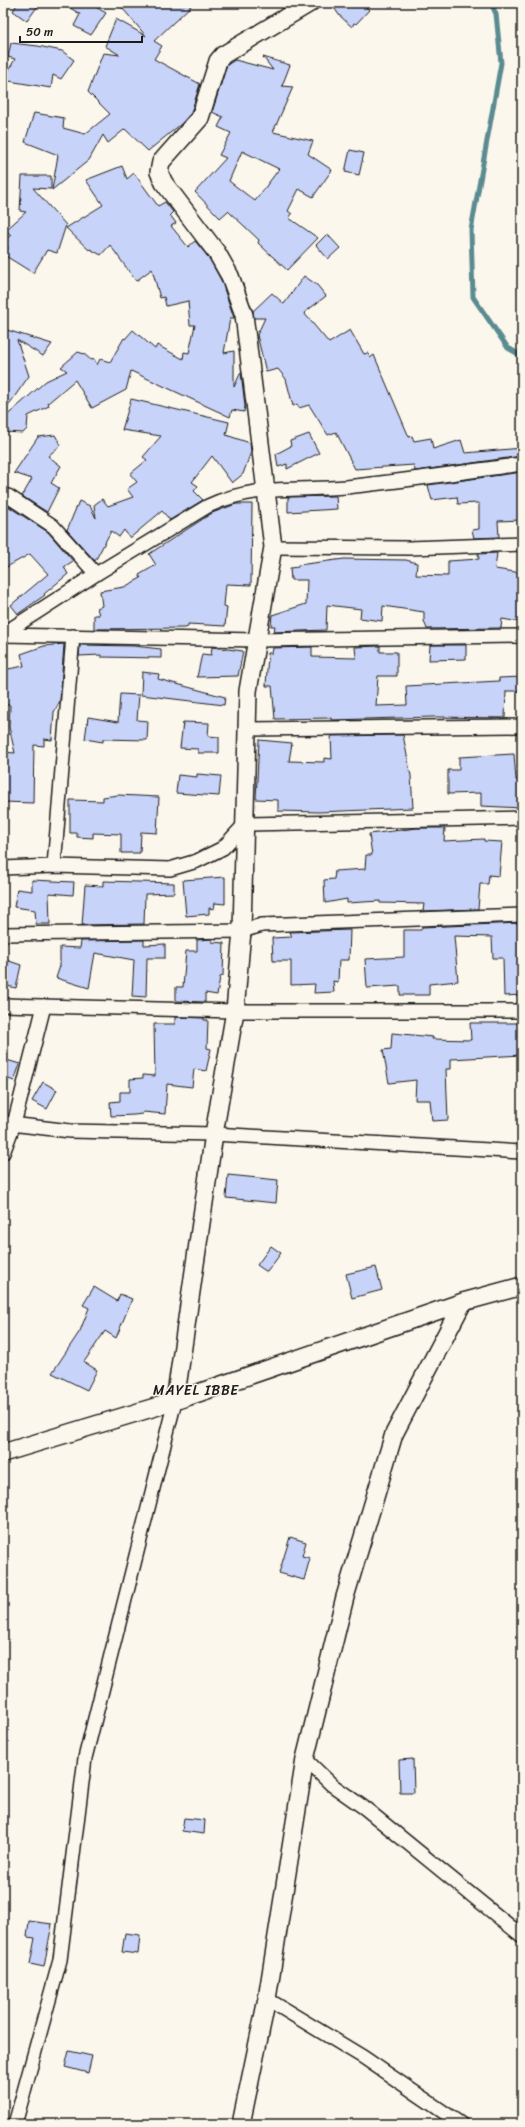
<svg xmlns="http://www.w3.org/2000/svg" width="525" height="2127" font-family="Sriracha,sans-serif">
	<rect width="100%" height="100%" fill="#fbf7ec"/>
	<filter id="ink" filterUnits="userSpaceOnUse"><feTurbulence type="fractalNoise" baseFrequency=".025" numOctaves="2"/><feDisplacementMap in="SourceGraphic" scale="8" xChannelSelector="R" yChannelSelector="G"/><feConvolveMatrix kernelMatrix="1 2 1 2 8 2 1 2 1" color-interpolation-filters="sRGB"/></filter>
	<g filter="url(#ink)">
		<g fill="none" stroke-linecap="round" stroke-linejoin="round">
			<polyline stroke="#5a8b91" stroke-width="5" points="491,3 496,14 501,63 471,230 473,297 508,348 522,356"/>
		</g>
		<g fill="#c8d3fa" stroke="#1c1c1c" fill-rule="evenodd">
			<polygon points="18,3 40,3 27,21 13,11"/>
			<polygon points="62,3 89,3 106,13 91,35 74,26 80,14"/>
			<polygon points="118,3 194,3 154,41 162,46 154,59 200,84 191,113 181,124 148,151 125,129 108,143 103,135 89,160 52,190 58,155 25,142 34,113 64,118 63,128 85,134 110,114 88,92 103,53 120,55 105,46 116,19 146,36"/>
			<polygon points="331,3 362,3 369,10 356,24 354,23 352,27 339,15"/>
			<polygon points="11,43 38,46 62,51 74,60 61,79 53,75 51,88 3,80 15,59 8,57"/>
			<path d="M 263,57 L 290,65 L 282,86 L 293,87 L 273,132 L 313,141 L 308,154 L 332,170 L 313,197 L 299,189 L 288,211 L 292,214 L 289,218 L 318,238 L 287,270 L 258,243 L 259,240 L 241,223 L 228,211 L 220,218 L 195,192 L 226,158 L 219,155 L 231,133 L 218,127 L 223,117 L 212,112 L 227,65 L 235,60 L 273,70 ZM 242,151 L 279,169 L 255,201 L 229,181 Z"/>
			<polygon points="350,150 364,153 359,175 345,172"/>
			<polygon points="122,166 127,179 134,173 158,206 165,202 173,212 170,215 176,223 171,226 188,247 195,241 209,258 221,280 234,318 230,318 224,353 234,351 234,387 241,372 245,406 244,412 232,410 230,417 131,371 126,390 92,408 75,380 48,403 49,406 28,416 27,429 23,433 3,432 3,419 46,381 67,371 61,367 78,352 84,354 91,360 94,359 97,365 100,359 110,362 124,338 125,339 133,330 155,349 157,345 183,359 184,352 189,353 195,325 190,325 188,301 166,306 164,297 160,298 152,269 136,281 110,245 101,255 90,249 89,250 66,228 103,205 86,180"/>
			<polygon points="22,176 51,176 51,189 33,188 66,225 57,253 47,250 33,273 4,255 8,248 3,241 11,235 6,230 26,212 20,211"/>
			<polygon points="327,234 340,248 328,259 316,245"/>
			<polygon points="304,276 317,285 326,296 304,313 329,343 350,330 364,354 368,353 370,358 374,355 409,437 412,436 414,441 431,438 433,449 461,440 465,453 522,448 522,456 415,471 414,465 355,469 336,432 328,435 309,405 299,408 297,404 293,406 286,379 278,369 266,372 257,335 265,318 254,318 253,311 272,293 284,304"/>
			<polygon points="7,330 52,344 43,356 17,340 29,376 3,413 3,336"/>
			<polygon points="131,399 229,422 226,435 250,443 251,452 243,474 232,483 212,456 192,482 198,486 194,491 203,500 170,520 162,511 130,538 124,530 119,537 111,531 95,561 67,530 79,501 90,506 96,518 94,505 102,499 108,506 133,497 127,489 137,482 130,474 147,460 143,457 161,436 122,430"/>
			<polygon points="309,434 319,453 287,469 287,464 278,467 276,454 291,446 290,441"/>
			<polygon points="55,435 61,445 48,456 61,466 51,483 59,488 47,512 22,496 32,479 14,473 38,437"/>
			<polygon points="522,472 522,520 498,521 499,537 474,538 472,530 479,529 479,503 458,504 457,497 432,500 430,493 428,485"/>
			<polygon points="336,496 337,509 288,512 288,497"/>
			<polygon points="3,503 48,532 73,561 64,567 68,574 44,594 45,595 18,614 11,605 48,574 30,554 3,569"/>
			<polygon points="236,504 252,504 251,585 226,584 224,606 227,607 225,626 188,624 188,627 185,628 94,629 94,615 99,615 97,608 102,606 100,591 124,587 141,578 139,575 156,565 149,554 212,513"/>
			<polygon points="497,553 495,569 522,573 522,614 520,622 502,619 501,628 427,629 424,621 424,612 383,606 382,621 360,618 361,609 327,605 326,630 274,632 275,626 271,626 272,615 306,604 307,580 291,580 290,568 298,567 298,565 344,559 406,560 417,563 416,575 448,576 448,561 479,559 478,554"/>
			<polygon points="64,644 60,701 54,712 52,740 44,739 44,746 34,745 33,803 3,802 3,752 15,753 9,727 10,705 5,705 5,686 3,670 24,666 21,654 44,646"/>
			<polygon points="80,645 134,646 161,649 161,658 101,657 101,655 79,656"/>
			<polygon points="430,645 466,645 466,659 429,660"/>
			<polygon points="380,646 380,652 397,652 397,676 378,676 376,706 407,705 406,686 499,681 499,678 522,677 522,691 506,691 505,718 434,717 331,720 331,718 275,719 272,686 266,686 268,653 272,653 273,648 312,647 312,657 356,658 355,647"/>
			<polygon points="212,647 243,651 238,676 197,677 202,654 211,655"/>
			<polygon points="142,672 159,674 158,679 225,697 224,705 141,695"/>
			<polygon points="120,694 139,695 137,720 148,721 147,740 103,739 103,742 85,739 88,717 118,722"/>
			<polygon points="183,722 209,723 208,736 219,737 219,753 198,753 198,749 180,748"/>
			<polygon points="403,735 411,776 413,808 319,812 278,811 278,800 256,799 259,740 292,743 289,761 324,762 324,758 332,759 331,736"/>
			<polygon points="514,754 516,780 522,780 522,808 481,806 481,793 448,794 448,770 459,770 459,757"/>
			<polygon points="197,774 221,776 219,796 176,793 178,775 197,777"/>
			<polygon points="118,795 159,797 157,833 141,832 140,853 121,853 121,834 93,833 93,838 77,837 77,833 70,833 70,800 103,801 103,797"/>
			<polygon points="417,828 445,828 444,841 484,839 484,841 502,842 499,876 489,875 488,884 480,884 478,909 423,911 424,904 380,903 380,901 347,903 347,899 325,903 324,880 334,879 335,871 365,869 366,855 372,855 369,834"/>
			<polygon points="225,877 225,904 215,903 214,909 209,908 209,914 186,916 183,880"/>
			<polygon points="32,880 74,882 73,895 49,893 50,924 36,924 35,910 14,907 17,889 32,891"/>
			<polygon points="103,881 174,883 174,893 145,894 144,924 82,925 85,885 103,886"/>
			<polygon points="522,923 522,995 504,996 503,958 493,958 492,937 454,936 458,981 429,984 429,995 400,995 400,986 367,988 365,959 404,957 404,930 421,930 422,927"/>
			<polygon points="350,930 349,960 339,960 338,982 333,981 334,992 314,993 315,984 291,985 291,961 273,961 272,938 292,937 290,932"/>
			<polygon points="212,939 212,942 224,943 223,976 220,977 217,995 205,993 205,1002 176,1001 176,987 183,987 186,951 197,951 197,940"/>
			<polygon points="144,940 144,945 165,944 165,958 147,958 146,997 132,996 134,960 95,953 89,988 56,978 60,966 60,947 80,948 81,941"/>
			<polygon points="3,959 21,965 16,988 3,985"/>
			<polygon points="175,1017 204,1018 204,1020 208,1020 207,1048 211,1049 206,1071 194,1069 192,1087 167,1084 165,1114 143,1112 142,1114 134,1115 111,1116 110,1102 120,1101 120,1092 130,1092 130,1079 143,1078 143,1075 155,1076 154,1024 175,1024"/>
			<polygon points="470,1023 522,1023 522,1055 451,1059 451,1069 446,1069 448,1120 432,1121 430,1100 415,1100 416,1080 389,1083 383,1050 391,1049 392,1033 433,1037 432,1039 471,1040"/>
			<polygon points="3,1059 20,1064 14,1081 3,1077"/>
			<polygon points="43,1082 57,1090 47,1109 32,1101"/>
			<polygon points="228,1175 278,1180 276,1203 226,1198"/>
			<polygon points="271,1246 281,1253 267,1272 257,1265"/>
			<polygon points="376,1267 382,1290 352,1298 346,1274"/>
			<polygon points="94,1287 117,1301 120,1294 132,1299 116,1338 105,1331 84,1362 97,1370 87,1390 52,1373 80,1331 89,1308 83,1305"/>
			<polygon points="290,1537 306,1542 302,1556 310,1558 304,1580 279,1573"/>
			<polygon points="413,1759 414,1793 400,1793 399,1760"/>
			<polygon points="184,1818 205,1820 204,1834 182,1831"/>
			<polygon points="29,1921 52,1924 44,1967 30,1964 35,1938 27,1937"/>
			<polygon points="125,1933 140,1935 138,1954 122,1952"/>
			<polygon points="69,2051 92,2056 88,2073 65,2067"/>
		</g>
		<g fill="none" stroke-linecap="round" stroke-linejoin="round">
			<defs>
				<g id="minor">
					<polyline points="3,495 8,496 53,526 96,574"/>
					<polyline points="273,547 409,548 522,544"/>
					<path d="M 3,634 L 96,574 L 208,506 C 254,484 298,491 346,487 C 405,481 463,472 522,464"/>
					<polyline points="3,635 257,640 522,636"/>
					<polyline points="247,729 522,726"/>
					<polyline points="54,866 73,636"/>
					<polyline points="3,868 54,866 170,869 197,861 223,848 245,824 522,818"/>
					<polyline points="3,934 242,931 262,925 522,915"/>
					<polyline points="3,1005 235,1011 522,1011"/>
					<polyline points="3,1123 70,1131 214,1134 522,1152"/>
					<polyline points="3,1153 14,1124 44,1006"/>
					<polyline points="305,1759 332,1785 366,1809 522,1936"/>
					<polyline points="267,1999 363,2057 461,2124"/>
					<polyline points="15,2124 60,1960 85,1758 175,1401"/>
				</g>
				<g id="tertiary">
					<polyline points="175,1401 214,1134 235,1011 242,931 248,691 273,547 244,315 230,276 217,253 164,183 159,172 161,162 200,118 218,61 223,55 310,3"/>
					<polyline points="3,1453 175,1401 463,1302 522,1286"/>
					<polyline points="241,2124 267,1999 305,1759 345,1597 394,1434 463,1302"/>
				</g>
			</defs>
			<use href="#minor" stroke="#1c1c1c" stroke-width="16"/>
			<use href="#tertiary" stroke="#1c1c1c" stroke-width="20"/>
			<use href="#minor" stroke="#fbf7ec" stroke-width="13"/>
			<use href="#tertiary" stroke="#fbf7ec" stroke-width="17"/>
		</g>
	</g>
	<g text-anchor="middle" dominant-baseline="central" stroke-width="3" stroke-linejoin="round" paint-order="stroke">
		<g font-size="14" letter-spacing="1" fill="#1c1c1c" stroke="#fbf7ec">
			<text x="196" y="1390">MAYEL IBBE</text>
		</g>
	</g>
	<rect width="525" height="2127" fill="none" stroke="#fbf7ec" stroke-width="16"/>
	<rect x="8" y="8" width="509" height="2111" fill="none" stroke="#1c1c1c" stroke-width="1.5" filter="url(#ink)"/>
	<path d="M20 36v6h122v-6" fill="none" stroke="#1c1c1c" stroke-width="2"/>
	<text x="26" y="36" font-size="12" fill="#1c1c1c" stroke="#fbf7ec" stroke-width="3" paint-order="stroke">50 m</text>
</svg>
